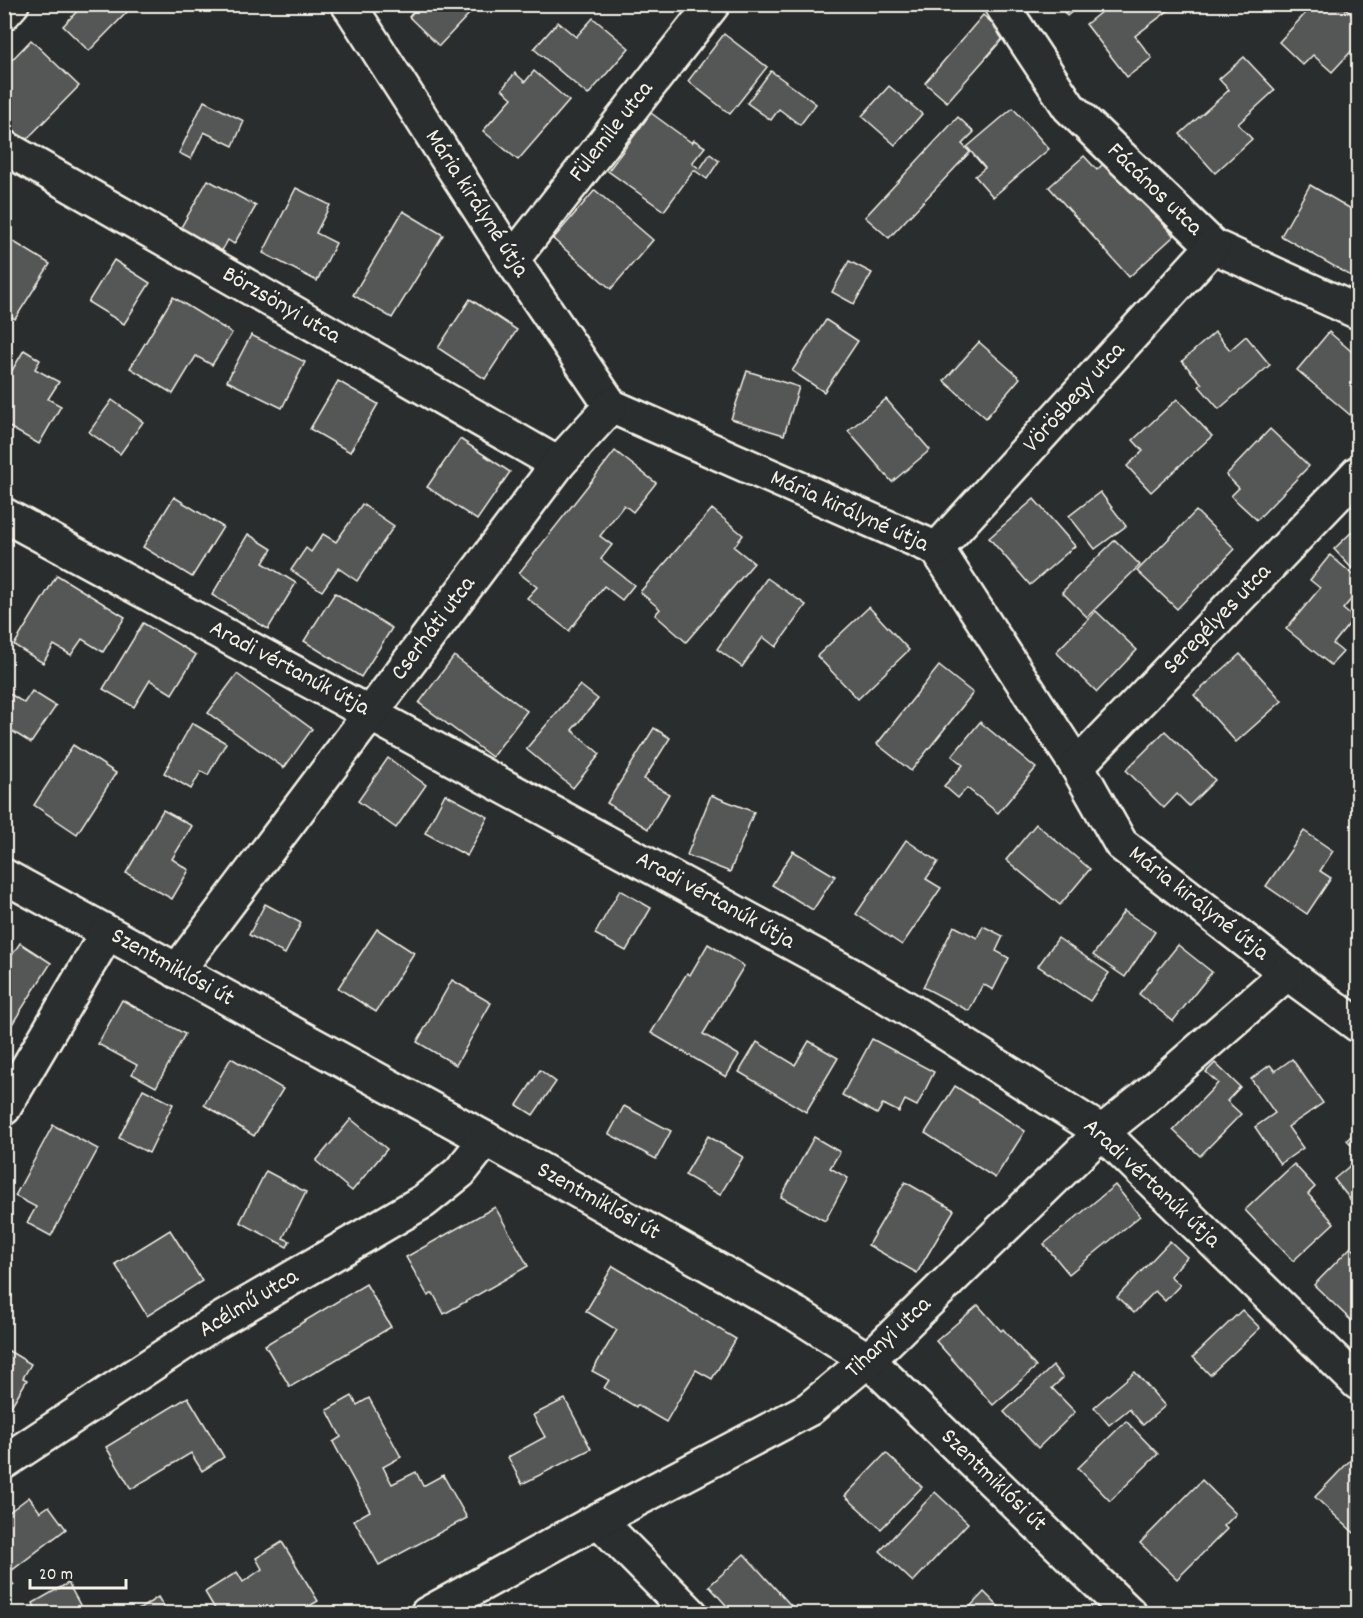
<svg xmlns="http://www.w3.org/2000/svg" width="1363" height="1618" font-family="Dekko,sans-serif">
	<rect width="100%" height="100%" fill="#2a2d2e"/>
	<filter id="ink" filterUnits="userSpaceOnUse"><feTurbulence type="fractalNoise" baseFrequency=".0167" numOctaves="2"/><feDisplacementMap in="SourceGraphic" scale="12" xChannelSelector="R" yChannelSelector="G"/><feConvolveMatrix kernelMatrix="1 2 1 2 8 2 1 2 1" color-interpolation-filters="sRGB"/></filter>
	<g filter="url(#ink)">
		<g fill="#555756" stroke="#f4f1e8" stroke-width="1.5">
			<polygon points="84,4 135,4 89,51 63,26"/>
			<polygon points="420,4 461,4 470,13 439,46 409,17"/>
			<polygon points="1058,4 1081,4 1067,16"/>
			<polygon points="1111,4 1171,4 1173,7 1135,36 1152,58 1127,77 1086,24"/>
			<polygon points="1314,4 1341,4 1358,21 1358,44 1332,72 1313,55 1303,65 1279,42"/>
			<polygon points="983,15 1006,35 947,102 925,83"/>
			<polygon points="593,18 629,48 588,95 534,49 558,22 576,37"/>
			<polygon points="724,34 767,67 730,114 688,81"/>
			<polygon points="31,40 79,86 25,141 4,121 4,68"/>
			<polygon points="1244,57 1275,90 1238,124 1252,139 1215,173 1180,134 1229,90 1219,79"/>
			<polygon points="534,71 569,101 518,160 483,131 512,98 502,89 515,73 525,82"/>
			<polygon points="771,71 816,104 800,125 779,109 771,120 747,103"/>
			<polygon points="889,86 922,114 895,145 862,116"/>
			<polygon points="204,101 244,121 233,146 204,132 191,159 179,153"/>
			<polygon points="1013,108 1049,149 993,197 975,176 985,168 967,147"/>
			<polygon points="651,113 692,143 694,140 705,147 692,163 700,169 710,154 719,161 707,179 694,170 664,211 608,171"/>
			<polygon points="958,117 974,132 962,144 970,152 889,238 865,217"/>
			<polygon points="1084,156 1097,170 1106,161 1174,236 1129,277 1049,187"/>
			<polygon points="208,180 256,206 234,244 228,240 220,254 179,231"/>
			<polygon points="1310,185 1358,213 1358,280 1281,236"/>
			<polygon points="296,188 330,205 316,233 336,243 317,281 263,253"/>
			<polygon points="595,190 653,240 611,289 553,239"/>
			<polygon points="403,211 443,235 392,318 353,295"/>
			<polygon points="4,236 50,264 15,319 4,312"/>
			<polygon points="114,260 150,283 124,324 88,302"/>
			<polygon points="849,261 872,273 854,304 832,292"/>
			<polygon points="173,297 232,333 212,365 196,356 173,394 130,368"/>
			<polygon points="470,299 517,330 485,379 438,348"/>
			<polygon points="826,320 858,341 824,392 792,371"/>
			<polygon points="1215,332 1230,350 1246,336 1270,365 1219,409 1199,386 1202,384 1182,361"/>
			<polygon points="1329,332 1358,357 1358,417 1356,420 1297,370"/>
			<polygon points="251,335 305,362 282,408 227,381"/>
			<polygon points="979,342 1020,378 986,418 944,381"/>
			<polygon points="24,350 40,360 35,369 59,382 48,399 61,406 39,444 4,424 4,384"/>
			<polygon points="747,371 799,387 784,435 731,419"/>
			<polygon points="338,381 378,404 350,452 310,429"/>
			<polygon points="886,399 930,450 892,482 848,431"/>
			<polygon points="1177,399 1212,436 1151,492 1127,466 1143,451 1133,440"/>
			<polygon points="112,400 143,422 120,454 89,432"/>
			<polygon points="1270,429 1309,466 1257,520 1231,496 1239,488 1226,475"/>
			<polygon points="460,439 510,472 477,520 427,487"/>
			<polygon points="615,451 656,483 633,512 624,505 600,536 612,545 601,559 634,585 622,600 604,586 569,631 527,598 537,587 519,573"/>
			<polygon points="1100,492 1126,526 1095,549 1069,516"/>
			<polygon points="174,497 223,527 192,577 143,547"/>
			<polygon points="1034,499 1075,546 1030,585 989,538"/>
			<polygon points="362,504 394,526 357,581 338,568 322,591 291,570 306,548 311,552 323,534 336,542"/>
			<polygon points="712,509 743,535 734,547 754,563 686,642 655,615 660,609 640,592"/>
			<polygon points="1196,511 1235,549 1177,609 1137,571"/>
			<polygon points="1358,526 1358,575 1334,549"/>
			<polygon points="248,534 272,549 263,563 296,583 268,629 212,595"/>
			<polygon points="1115,540 1140,565 1087,617 1062,592"/>
			<polygon points="1330,555 1358,579 1358,591 1343,609 1354,618 1333,644 1343,652 1331,665 1286,629 1320,588 1310,580"/>
			<polygon points="57,575 125,617 103,652 82,639 71,655 54,645 43,663 14,645"/>
			<polygon points="767,578 806,605 776,647 763,637 742,667 717,649"/>
			<polygon points="335,593 392,628 361,677 304,641"/>
			<polygon points="869,607 909,650 858,699 817,656"/>
			<polygon points="1096,611 1137,650 1097,692 1056,652"/>
			<polygon points="143,623 196,655 172,694 150,680 134,707 103,689"/>
			<polygon points="1240,654 1282,701 1236,742 1194,695"/>
			<polygon points="454,656 527,711 492,757 419,703"/>
			<polygon points="939,666 973,693 911,771 877,744"/>
			<polygon points="237,674 312,729 284,768 208,713"/>
			<polygon points="580,685 598,699 572,730 600,754 573,788 526,749"/>
			<polygon points="4,690 24,703 32,691 56,706 31,743 4,726"/>
			<polygon points="980,722 1036,768 998,813 967,788 958,798 944,786 963,765 952,756"/>
			<polygon points="192,723 226,743 208,775 201,771 191,789 164,773"/>
			<polygon points="654,728 670,738 644,779 669,794 648,829 607,803"/>
			<polygon points="1165,731 1215,780 1189,806 1177,794 1164,808 1126,770"/>
			<polygon points="73,745 116,773 77,834 34,805"/>
			<polygon points="388,758 426,785 396,828 358,801"/>
			<polygon points="445,794 488,817 467,856 425,833"/>
			<polygon points="711,795 754,812 730,872 687,855"/>
			<polygon points="163,810 192,826 172,859 189,870 172,899 126,873"/>
			<polygon points="1036,824 1090,869 1060,905 1006,860"/>
			<polygon points="1304,831 1333,851 1320,871 1331,878 1307,914 1266,886"/>
			<polygon points="906,840 938,862 926,879 941,888 902,945 856,914"/>
			<polygon points="793,851 835,876 813,910 772,885"/>
			<polygon points="620,890 651,908 626,951 595,934"/>
			<polygon points="265,904 301,923 285,954 249,935"/>
			<polygon points="1124,911 1155,932 1125,977 1093,955"/>
			<polygon points="954,926 977,938 983,926 1003,936 996,951 1009,958 993,990 983,984 969,1011 923,987"/>
			<polygon points="377,929 414,953 376,1012 338,988"/>
			<polygon points="1058,938 1109,973 1090,1001 1038,966"/>
			<polygon points="20,943 51,963 9,1029 4,1026 4,967"/>
			<polygon points="708,944 744,966 703,1034 739,1055 726,1077 651,1033 687,973 690,975"/>
			<polygon points="1178,945 1212,972 1173,1021 1139,994"/>
			<polygon points="452,980 491,1003 456,1065 417,1042"/>
			<polygon points="122,1000 185,1034 156,1087 132,1074 137,1065 98,1044"/>
			<polygon points="872,1039 934,1072 917,1106 905,1100 899,1112 883,1104 877,1114 842,1095"/>
			<polygon points="809,1041 838,1058 806,1112 739,1072 757,1042 795,1065"/>
			<polygon points="231,1058 283,1089 254,1136 204,1105"/>
			<polygon points="1292,1059 1323,1103 1288,1127 1303,1148 1280,1164 1255,1127 1275,1113 1251,1079 1270,1065 1275,1071"/>
			<polygon points="1215,1063 1240,1087 1227,1101 1241,1114 1200,1156 1173,1130 1218,1083 1206,1072"/>
			<polygon points="540,1070 556,1082 533,1115 517,1105"/>
			<polygon points="955,1086 1025,1131 995,1178 925,1133"/>
			<polygon points="143,1089 173,1104 149,1153 119,1138"/>
			<polygon points="624,1106 671,1131 656,1159 609,1134"/>
			<polygon points="351,1119 387,1149 352,1191 316,1161"/>
			<polygon points="53,1125 98,1149 51,1236 27,1223 36,1207 15,1196"/>
			<polygon points="1358,1129 1358,1152 1347,1140"/>
			<polygon points="708,1136 743,1157 720,1195 685,1175"/>
			<polygon points="814,1137 840,1152 830,1168 848,1178 825,1221 781,1197"/>
			<polygon points="1358,1159 1358,1209 1334,1179"/>
			<polygon points="1294,1164 1315,1187 1308,1194 1334,1223 1293,1261 1245,1210"/>
			<polygon points="266,1171 306,1192 283,1238 290,1241 287,1247 240,1222"/>
			<polygon points="905,1182 954,1210 917,1273 868,1245"/>
			<polygon points="1115,1185 1140,1216 1069,1274 1044,1244"/>
			<polygon points="495,1207 528,1266 444,1314 433,1293 428,1296 406,1257"/>
			<polygon points="170,1230 202,1281 147,1316 115,1264"/>
			<polygon points="1170,1241 1187,1257 1170,1276 1180,1285 1165,1301 1155,1291 1134,1313 1117,1297"/>
			<polygon points="1351,1247 1358,1254 1358,1327 1314,1285"/>
			<polygon points="613,1266 736,1339 712,1379 696,1370 666,1422 637,1405 636,1407 604,1388 609,1380 592,1371 617,1330 586,1311"/>
			<polygon points="366,1284 391,1327 290,1387 265,1345"/>
			<polygon points="978,1305 1001,1331 1003,1329 1036,1367 993,1405 936,1341"/>
			<polygon points="1242,1310 1260,1328 1210,1375 1193,1357"/>
			<polygon points="4,1348 31,1364 23,1378 27,1380 10,1408 4,1404"/>
			<polygon points="1053,1366 1063,1378 1052,1388 1075,1412 1038,1448 1004,1412"/>
			<polygon points="1135,1372 1165,1406 1143,1425 1129,1409 1109,1425 1094,1407"/>
			<polygon points="352,1396 357,1405 369,1398 401,1457 383,1467 392,1484 416,1472 423,1486 443,1475 467,1518 379,1565 354,1520 370,1511 333,1442 341,1437 327,1410"/>
			<polygon points="188,1397 224,1457 202,1471 191,1453 131,1489 106,1447"/>
			<polygon points="565,1399 591,1449 522,1484 508,1457 545,1437 533,1415"/>
			<polygon points="1126,1421 1158,1454 1110,1501 1078,1468"/>
			<polygon points="1358,1452 1358,1528 1354,1533 1315,1497"/>
			<polygon points="886,1453 922,1487 881,1529 845,1496"/>
			<polygon points="1202,1480 1236,1514 1224,1526 1227,1529 1177,1579 1140,1543"/>
			<polygon points="935,1492 968,1523 913,1582 880,1551"/>
			<polygon points="29,1497 40,1512 49,1506 66,1529 6,1575 14,1585 4,1592 4,1516"/>
			<polygon points="282,1542 318,1601 296,1614 218,1614 205,1592 237,1572 243,1582 262,1569 256,1558"/>
			<polygon points="744,1554 796,1611 793,1614 734,1614 709,1586"/>
			<polygon points="68,1583 85,1614 38,1614 33,1603"/>
			<polygon points="984,1592 1006,1614 963,1614"/>
			<polygon points="158,1597 168,1614 132,1614"/>
		</g>
		<g fill="none" stroke-linecap="round" stroke-linejoin="round">
			<defs>
				<g id="minor">
					<polyline points="348,4 353,11 512,260 611,406 937,549 1077,766 1121,844 1287,973 1358,1025"/>
					<polyline points="1001,4 1069,107 1213,246 1358,312"/>
					<polyline points="4,13 12,4"/>
					<polyline points="4,147 558,464"/>
					<polyline points="512,260 713,4"/>
					<polyline points="4,515 851,975 911,1011 1102,1132 1358,1383"/>
					<polyline points="937,549 1213,246"/>
					<polyline points="1077,766 1358,473"/>
					<polyline points="4,876 486,1139 796,1314 868,1360 1130,1614"/>
					<polyline points="177,971 558,464 611,406"/>
					<polyline points="4,1108 107,933"/>
					<polyline points="4,1462 208,1327 424,1201 460,1172 486,1139"/>
					<polyline points="598,1520 691,1614"/>
					<polyline points="427,1614 598,1520 809,1409 868,1360 1102,1132 1142,1100 1287,973"/>
				</g>
			</defs>
			<use href="#minor" stroke="#f4f1e8" stroke-width="38"/>
			<use href="#minor" stroke="#2a2d2e" stroke-width="33"/>
		</g>
	</g>
	<g text-anchor="middle" dominant-baseline="central" stroke-width="5" stroke-linejoin="round" paint-order="stroke">
		<g font-size="24" fill="#f4f1e8" stroke="#2a2d2e">
			<text transform="translate(612 132) rotate(-52)">Fülemile utca</text>
			<text transform="translate(1154 190) rotate(44)">Fácános utca</text>
			<text transform="translate(476 204) rotate(57)">Mária királyné útja</text>
			<text transform="translate(281 306) rotate(30)">Börzsönyi utca</text>
			<text transform="translate(1075 398) rotate(-48)">Vörösbegy utca</text>
			<text transform="translate(849 512) rotate(24)">Mária királyné útja</text>
			<text transform="translate(1218 620) rotate(-46)">Seregélyes utca</text>
			<text transform="translate(434 629) rotate(-53)">Cserháti utca</text>
			<text transform="translate(289 669) rotate(28)">Aradi vértanúk útja</text>
			<text transform="translate(715 901) rotate(29)">Aradi vértanúk útja</text>
			<text transform="translate(1198 904) rotate(38)">Mária királyné útja</text>
			<text transform="translate(172 968) rotate(29)">Szentmiklósi út</text>
			<text transform="translate(1151 1184) rotate(43)">Aradi vértanúk útja</text>
			<text transform="translate(598 1202) rotate(29)">Szentmiklósi út</text>
			<text transform="translate(249 1304) rotate(-31)">Acélmű utca</text>
			<text transform="translate(889 1338) rotate(-43)">Tihanyi utca</text>
			<text transform="translate(993 1481) rotate(44)">Szentmiklósi út</text>
		</g>
	</g>
	<rect width="1363" height="1618" fill="none" stroke="#2a2d2e" stroke-width="24"/>
	<rect x="12" y="12" width="1339" height="1594" fill="none" stroke="#f4f1e8" stroke-width="2" filter="url(#ink)"/>
	<path d="M30 1579v9h96v-9" fill="none" stroke="#f4f1e8" stroke-width="3"/>
	<text x="39" y="1579" font-size="18" fill="#f4f1e8" stroke="#2a2d2e" stroke-width="4.5" paint-order="stroke">20 m</text>
</svg>
